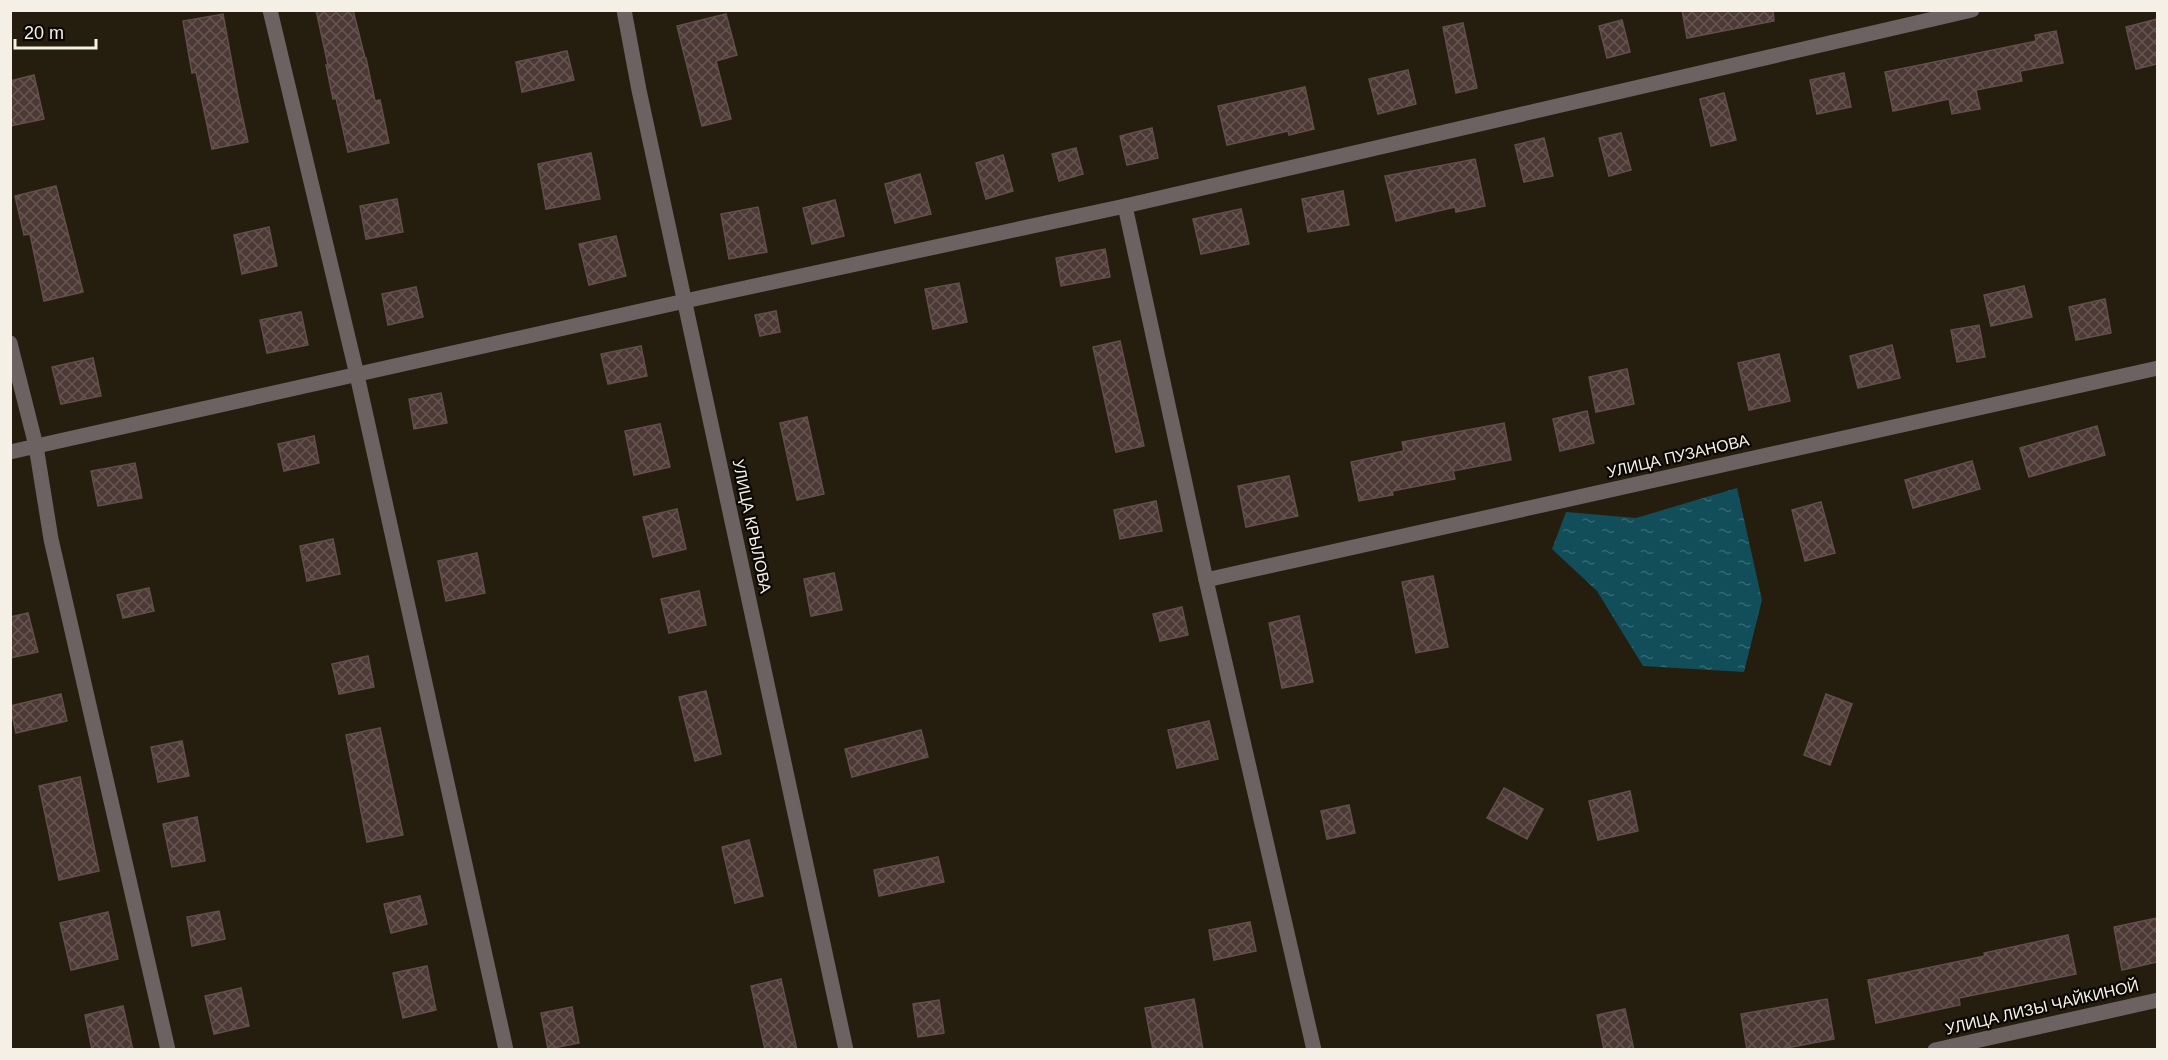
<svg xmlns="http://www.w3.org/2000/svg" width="2168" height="1060" font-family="Arial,sans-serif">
	<defs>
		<pattern id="water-ripples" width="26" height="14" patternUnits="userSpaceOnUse" patternTransform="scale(1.5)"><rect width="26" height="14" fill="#114e59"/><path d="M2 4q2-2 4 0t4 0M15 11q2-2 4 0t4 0" fill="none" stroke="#346871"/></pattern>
		<pattern id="building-cross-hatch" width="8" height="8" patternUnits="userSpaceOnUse" patternTransform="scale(1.5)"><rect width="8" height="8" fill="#4c3935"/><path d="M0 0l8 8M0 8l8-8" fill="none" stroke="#665652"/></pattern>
	</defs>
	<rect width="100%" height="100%" fill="#251e0f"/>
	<polygon fill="url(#water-ripples)" points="1737,488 1762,600 1744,672 1643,666 1597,591 1552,549 1566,512 1636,518"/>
	<g fill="url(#building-cross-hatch)" stroke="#624e4a" stroke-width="1.5">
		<polygon points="316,10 353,10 365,58 366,58 375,101 380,100 389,143 348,152 336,98 333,99 326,65 328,65"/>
		<polygon points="1682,10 1773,10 1774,21 1687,38"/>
		<polygon points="223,14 238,96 248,142 212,149 196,72 192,73 183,21"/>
		<polygon points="726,14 737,55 716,61 731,119 702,126 677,26"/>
		<polygon points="2157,19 2157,64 2136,69 2126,27"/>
		<polygon points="1622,20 1630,52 1607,58 1599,26"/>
		<polygon points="1463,23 1477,88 1456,93 1443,27"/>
		<polygon points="2056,31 2063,63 2020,71 2022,81 1976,90 1980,109 1952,114 1949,99 1893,111 1885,72 2036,41 2035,35"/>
		<polygon points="567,51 574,80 522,92 516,62"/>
		<polygon points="1408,70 1416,104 1378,114 1369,79"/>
		<polygon points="1844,73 1851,107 1817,114 1810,80"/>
		<polygon points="34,75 44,119 10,126 10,81"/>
		<polygon points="1305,87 1314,129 1289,135 1288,131 1227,145 1218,106"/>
		<polygon points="1724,93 1736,140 1711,146 1700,99"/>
		<polygon points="1152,128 1158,158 1127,165 1120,136"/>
		<polygon points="1621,133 1631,170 1609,176 1599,138"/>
		<polygon points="1544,138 1553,176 1524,182 1515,145"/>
		<polygon points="1076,148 1083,174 1059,181 1052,154"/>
		<polygon points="591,153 600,199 546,209 538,164"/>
		<polygon points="1003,155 1013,191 986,199 976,163"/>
		<polygon points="1475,159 1485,206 1456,212 1455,207 1396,221 1385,176"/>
		<polygon points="920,174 931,214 895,223 885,184"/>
		<polygon points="56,186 83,292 44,301 30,234 24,235 15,196"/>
		<polygon points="1343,191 1349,225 1308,232 1302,199"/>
		<polygon points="397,199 403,232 366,239 360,206"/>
		<polygon points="835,200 844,236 812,244 803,208"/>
		<polygon points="758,207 767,252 729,259 721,214"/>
		<polygon points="1241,209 1249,244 1201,254 1193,219"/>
		<polygon points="269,227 277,266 242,274 234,235"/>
		<polygon points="616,236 626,276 589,285 579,244"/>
		<polygon points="1105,249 1110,277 1061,286 1056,258"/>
		<polygon points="959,283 967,322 933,329 925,289"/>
		<polygon points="2024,286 2032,317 1991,326 1984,295"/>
		<polygon points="416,287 423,317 388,325 382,294"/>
		<polygon points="2105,299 2111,333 2076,340 2069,307"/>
		<polygon points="776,311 780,332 760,336 755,315"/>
		<polygon points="301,312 308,345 267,353 260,320"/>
		<polygon points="1979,325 1985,357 1957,362 1951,330"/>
		<polygon points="1120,341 1144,446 1116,452 1093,347"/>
		<polygon points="1892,345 1900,378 1858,388 1850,356"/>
		<polygon points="641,346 647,376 608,384 601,354"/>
		<polygon points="1779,354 1790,401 1749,410 1738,363"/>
		<polygon points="93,358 101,396 61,404 52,367"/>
		<polygon points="1627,369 1634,404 1596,412 1589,377"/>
		<polygon points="441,393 447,423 414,429 409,399"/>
		<polygon points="1587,411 1594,443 1560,451 1553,419"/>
		<polygon points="807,417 824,494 797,500 780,423"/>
		<polygon points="1504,423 1511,460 1453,471 1455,479 1392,491 1393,495 1359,501 1351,462 1404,451 1402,442"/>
		<polygon points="660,424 670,467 634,475 625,431"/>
		<polygon points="2097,426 2105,455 2029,477 2020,448"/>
		<polygon points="314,436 319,463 284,471 278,444"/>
		<polygon points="1972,461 1980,489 1913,508 1905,480"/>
		<polygon points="135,463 142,498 98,506 91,471"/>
		<polygon points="1289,476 1298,516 1246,527 1238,486"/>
		<polygon points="1156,501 1162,531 1120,539 1114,510"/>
		<polygon points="1821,502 1835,553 1805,561 1792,510"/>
		<polygon points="677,509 686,549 653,557 643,517"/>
		<polygon points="333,539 340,574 307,581 300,546"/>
		<polygon points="477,553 485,593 446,601 438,561"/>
		<polygon points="834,573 842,610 811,616 804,579"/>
		<polygon points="1433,576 1448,647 1416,653 1402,582"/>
		<polygon points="149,588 154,611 123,618 117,595"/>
		<polygon points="699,591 706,625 669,633 661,599"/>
		<polygon points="1182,607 1188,635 1160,641 1153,614"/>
		<polygon points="28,613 38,652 10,658 10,617"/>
		<polygon points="1299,616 1313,682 1282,688 1269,623"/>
		<polygon points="368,656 374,687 339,694 332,664"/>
		<polygon points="706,691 721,754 695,761 679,697"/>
		<polygon points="61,694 67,721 16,733 10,706"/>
		<polygon points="1826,694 1852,704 1830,765 1804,755"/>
		<polygon points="1209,721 1218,759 1177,768 1168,730"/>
		<polygon points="380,728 403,835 367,842 346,735"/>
		<polygon points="921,730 928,757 852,777 845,749"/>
		<polygon points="182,741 189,776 158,782 151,747"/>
		<polygon points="80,777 99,871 59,880 39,786"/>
		<polygon points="1504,788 1543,809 1527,839 1487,818"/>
		<polygon points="1630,791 1638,831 1598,840 1589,801"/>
		<polygon points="1349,805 1355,833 1327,839 1321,811"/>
		<polygon points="197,817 205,861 172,867 163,824"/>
		<polygon points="749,840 763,896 735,903 722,847"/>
		<polygon points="938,857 944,882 879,896 874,870"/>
		<polygon points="420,896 427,924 391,933 384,904"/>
		<polygon points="219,911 225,939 192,946 187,917"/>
		<polygon points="108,912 118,959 71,970 60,923"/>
		<polygon points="2157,918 2157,962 2122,970 2114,927"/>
		<polygon points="1250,922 1256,951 1214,960 1209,930"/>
		<polygon points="2068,935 2076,974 1959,998 1960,1005 1876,1023 1868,980 1985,956 1984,953"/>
		<polygon points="427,966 436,1010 403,1018 393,973"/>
		<polygon points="781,979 797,1050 765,1050 751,986"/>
		<polygon points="241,988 249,1026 214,1034 205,996"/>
		<polygon points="1194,999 1203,1050 1153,1050 1145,1008"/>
		<polygon points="1827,999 1834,1039 1776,1050 1747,1050 1741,1014"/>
		<polygon points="939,1000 944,1033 918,1037 913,1004"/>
		<polygon points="123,1006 133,1050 92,1050 85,1015"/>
		<polygon points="572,1007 579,1043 548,1049 541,1013"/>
		<polygon points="1625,1009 1634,1050 1604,1050 1597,1015"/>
	</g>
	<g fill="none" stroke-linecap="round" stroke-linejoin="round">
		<g stroke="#6c6261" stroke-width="15">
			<polyline points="270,10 357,375 506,1050"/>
			<polyline points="624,10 639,90 846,1050"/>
			<polyline points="1125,206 1206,580 1314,1050"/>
			<polyline points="10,343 36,446 51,539 168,1050"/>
			<polyline points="10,452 685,301 1125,206 1972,10"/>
			<polyline points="1206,580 2158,368"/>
			<polyline points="1935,1050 2158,1000"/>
		</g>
	</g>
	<g text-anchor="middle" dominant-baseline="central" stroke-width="4.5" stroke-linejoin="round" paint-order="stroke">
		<g font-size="16" fill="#f5f0e6" stroke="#0b0804">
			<text transform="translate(1678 456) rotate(-13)">УЛИЦА ПУЗАНОВА</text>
			<text transform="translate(752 526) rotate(78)">УЛИЦА КРЫЛОВА</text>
			<text transform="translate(2042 1007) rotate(-13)">УЛИЦА ЛИЗЫ ЧАЙКИНОЙ</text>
		</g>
	</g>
	<rect width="2168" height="1060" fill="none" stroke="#f5f0e6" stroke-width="24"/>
	<path d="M15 39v9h81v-9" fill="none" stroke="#f5f0e6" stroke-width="3"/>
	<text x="24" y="39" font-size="18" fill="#f5f0e6" stroke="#0b0804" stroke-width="4.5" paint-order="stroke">20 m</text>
</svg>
